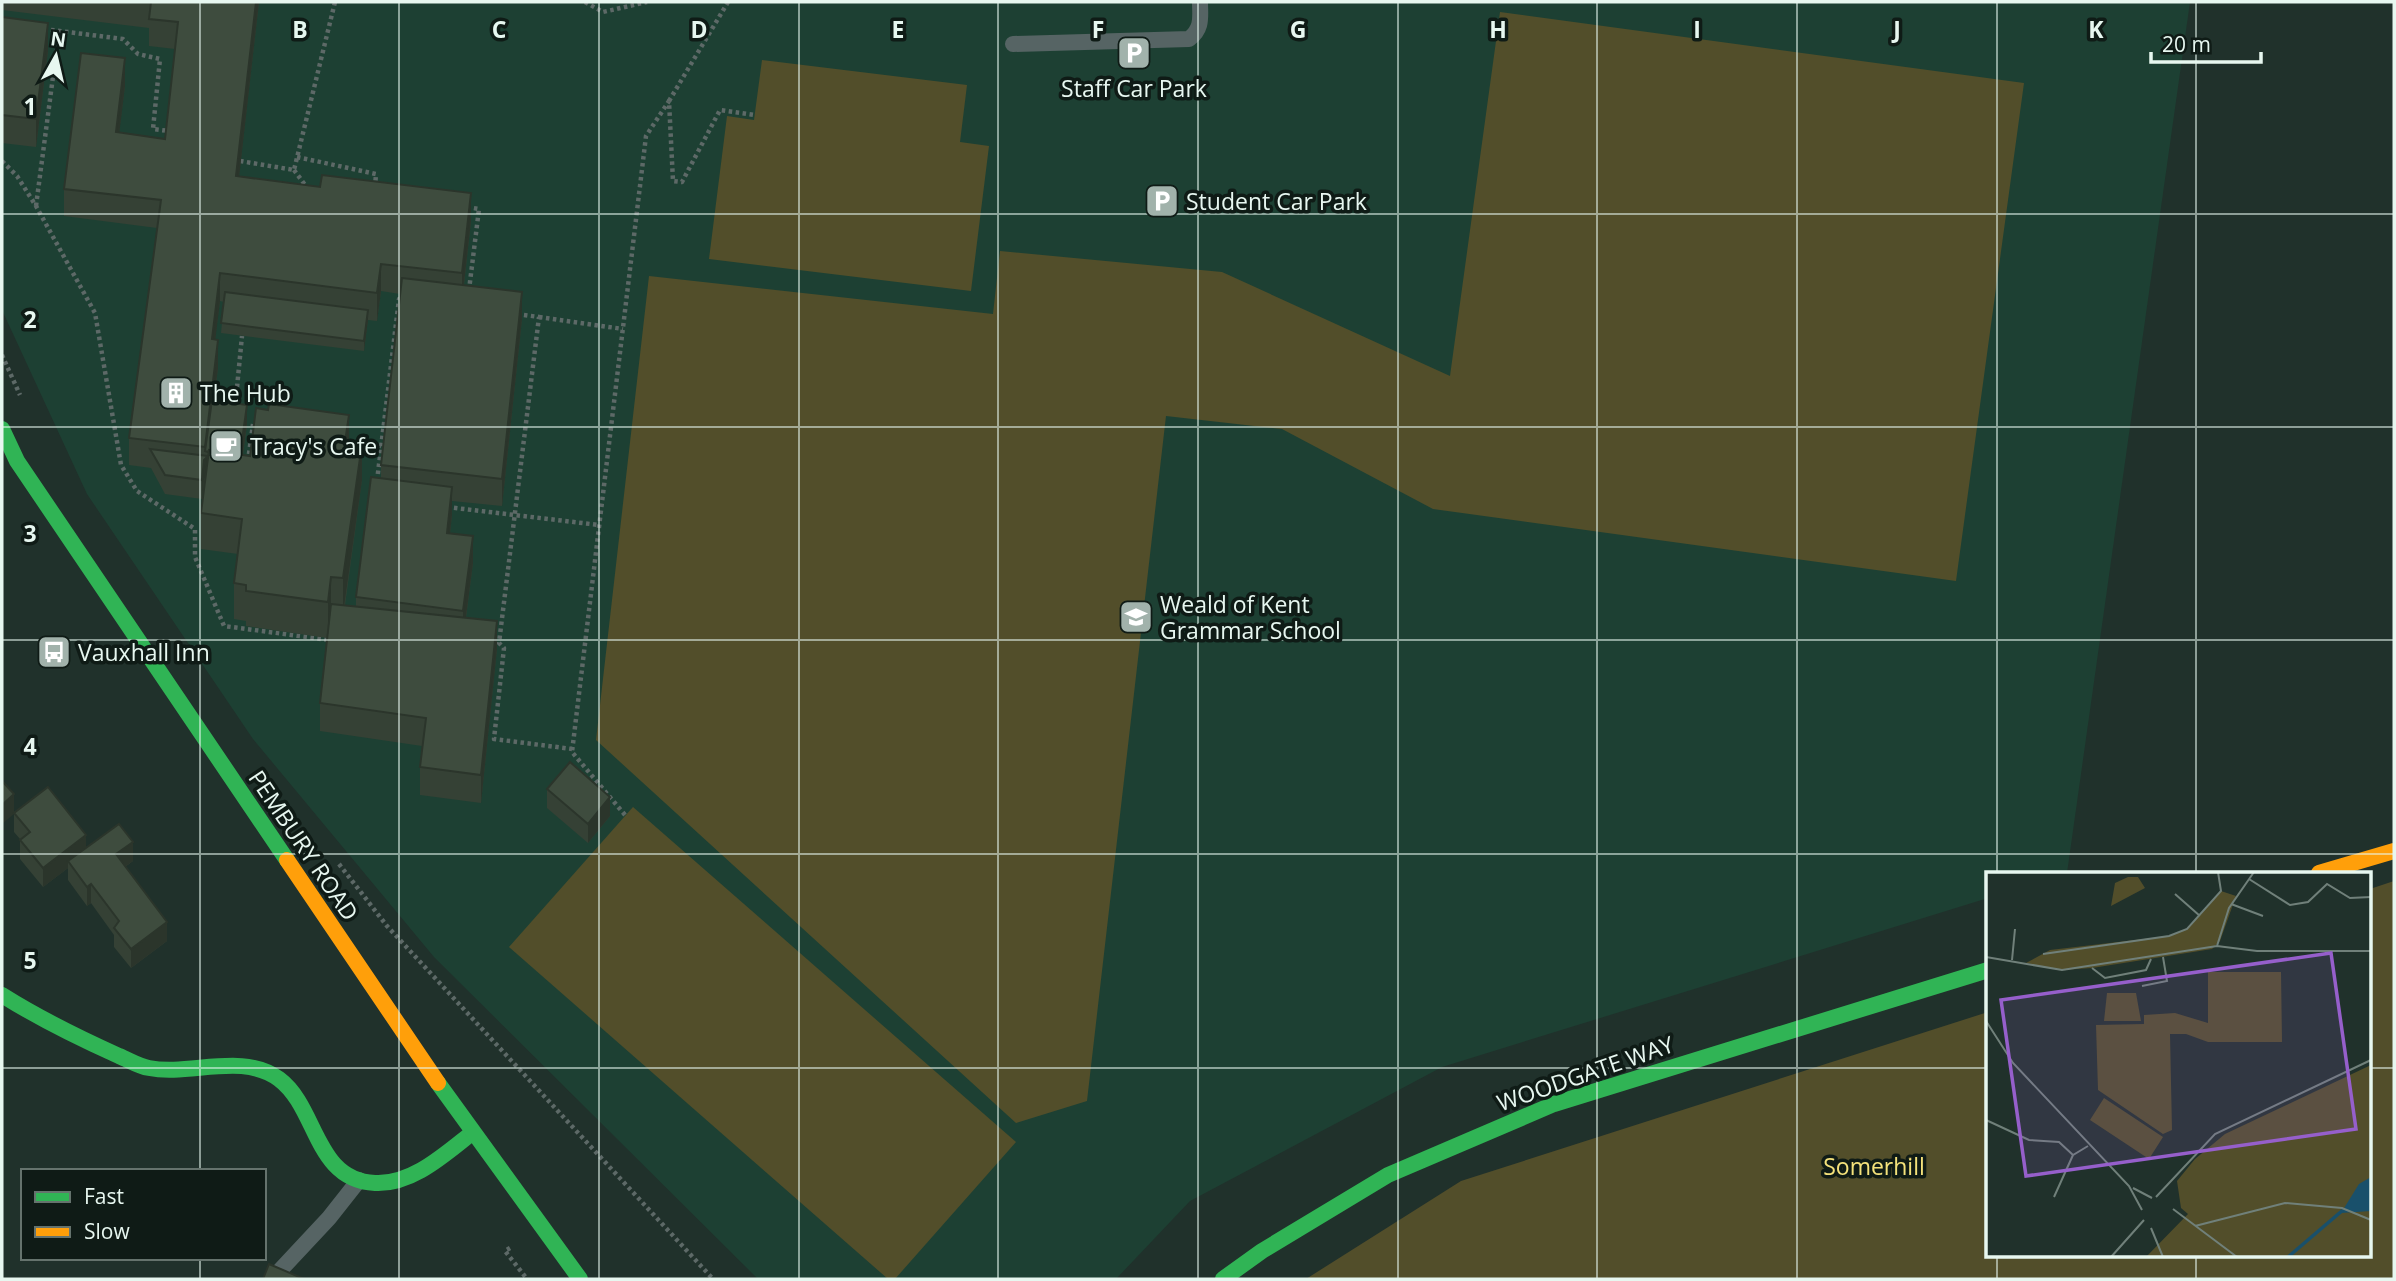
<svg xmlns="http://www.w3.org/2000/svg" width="2396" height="1281" font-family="'Open Sans',sans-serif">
	<rect width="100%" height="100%" fill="#20312b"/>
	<polygon fill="#1d4033" points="2,2 2190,2 2067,873 1988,873 1988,898 1442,1067 1190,1201 1116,1279 758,1279 434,957 253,739 87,494 2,310"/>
	<g fill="#524e2a">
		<polygon points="1500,12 2024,83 1956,581 1433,509 1282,429 1166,416 1087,1101 1016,1123 596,740 649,276 993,314 1000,251 1222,272 1450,376"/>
		<polygon points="762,60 967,85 960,142 989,146 971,291 709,259 727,116 754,120"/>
		<polygon points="633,807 1016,1142 895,1279 888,1279 509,947"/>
		<polygon points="2394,881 2394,1279 1306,1279 1461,1181 1988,1012 1988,1255 2370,1255 2370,889"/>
	</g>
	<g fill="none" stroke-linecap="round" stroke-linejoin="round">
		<g stroke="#5d6967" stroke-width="4.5" stroke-dasharray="3.5 3.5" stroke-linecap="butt">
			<polyline points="585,2 603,12 647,2"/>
			<polyline points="44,29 123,39 138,54 160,59 153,129 169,131"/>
			<polyline points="669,101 728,2"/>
			<polyline points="297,157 376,174 375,187"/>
			<polyline points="2,161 17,176 36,206 95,313 121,465 137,491 195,529 195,557 224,626 329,640 329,636"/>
			<polyline points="240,161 294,170 335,2"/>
			<polyline points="294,170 308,189"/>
			<polyline points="36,206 59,31"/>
			<polyline points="467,207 479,209 469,290"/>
			<polyline points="517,314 539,317 499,643 504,648 494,739 572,749"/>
			<polyline points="539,317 623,329"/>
			<polyline points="2,355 20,395"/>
			<polyline points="235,408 242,336"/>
			<polyline points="345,441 381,446"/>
			<polyline points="248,461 253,424"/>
			<polyline points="377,481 399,299 403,299"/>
			<polyline points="447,507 599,525"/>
			<polyline points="625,815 572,752 646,136 669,101 673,181 682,182 720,110 755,115"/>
			<polyline points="339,864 387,926 713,1279"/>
			<polyline points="510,1248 505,1251 527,1279"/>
		</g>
		<g stroke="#566464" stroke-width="16">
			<path d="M 1013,44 L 1189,39 C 1203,28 1200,17 1200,2"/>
			<polyline points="272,1279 329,1218 359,1180"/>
		</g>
		<g stroke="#30b455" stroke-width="16">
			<polyline points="2,429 17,461 287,860"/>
			<path d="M 2,995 C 40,1019 79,1038 119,1056 C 129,1060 138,1066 149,1068 C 190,1076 243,1052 279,1079 C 318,1108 314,1180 375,1183 C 412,1185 445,1154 472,1133"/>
			<polyline points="438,1083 580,1279"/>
			<polyline points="1223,1279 1262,1251 1388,1175 1554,1104 1988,970"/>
		</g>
		<g stroke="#ff9f0a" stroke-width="16">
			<polyline points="287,860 438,1083"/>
			<polyline points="2319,873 2394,851"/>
		</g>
	</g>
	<g fill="#354135" fill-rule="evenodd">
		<path d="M 2,2 L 259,2 L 239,176 L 471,221 L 464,285 L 522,319 L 502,506 L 452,501 L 452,515 L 450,533 L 473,563 L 466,618 L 497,649 L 481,803 L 420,795 L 420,767 L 422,746 L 320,731 L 320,703 L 327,638 L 246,626 L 246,621 L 234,619 L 234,583 L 238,554 L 201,549 L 201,513 L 205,478 L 202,499 L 165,494 L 151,468 L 129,465 L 129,438 L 157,228 L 64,216 L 64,189 L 125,86 L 119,133 L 165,139 L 175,49 L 149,46 L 149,28 L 2,10 ZM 381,291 L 400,294 L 381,465 L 381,478 L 356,597 L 356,606 L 345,605 L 362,480 L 349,443 L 250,456 L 243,455 L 247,424 L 214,400 L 218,368 L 215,339 L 220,301 L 224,302 L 221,333 L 364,351 L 368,320 L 377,321 Z"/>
		<polygon points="2,17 48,51 36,147 2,143"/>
		<polygon points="547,789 610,816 588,843 547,808"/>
		<polygon points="14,813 86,848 133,861 125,867 167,941 131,968 114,947 114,935 91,903 87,906 68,880 68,868 43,887 20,859 20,839 14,832"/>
	</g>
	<g fill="#2b352b">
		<polygon points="256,2 259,2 236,204 236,176"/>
		<polygon points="48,23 48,51 36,147 36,119"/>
		<polygon points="125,58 125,86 116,160 116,132"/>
		<polygon points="471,193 471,221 462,301 462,273"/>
		<polygon points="381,264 381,291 377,321 377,293"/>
		<polygon points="220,273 220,301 212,367 212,339"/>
		<polygon points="522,292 522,319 502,506 502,479"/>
		<polygon points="368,310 368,319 364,351 364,341"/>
		<polygon points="218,340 218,368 207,452 205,451 205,459 208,456 208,475 204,479 202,499 202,480 205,459 205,447"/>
		<polygon points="247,405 247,424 240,475 240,456"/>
		<polygon points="349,415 349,451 345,442"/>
		<polygon points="362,444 362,480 343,614 343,578"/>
		<polygon points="452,487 452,515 447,560 447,533"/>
		<polygon points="473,536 473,563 463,639 463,611"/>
		<polygon points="331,577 331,612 328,638 328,602"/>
		<polygon points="497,621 497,649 481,803 481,775"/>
		<polygon points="14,794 14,814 2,824 2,805"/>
		<polygon points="610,797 610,816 588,843 588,824"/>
		<polygon points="86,835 86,854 68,861 68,868 43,887 43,868"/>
		<polygon points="133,842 133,861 116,873 116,854"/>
		<polygon points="91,884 91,903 87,906 87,887"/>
		<polygon points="167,922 167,941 131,968 131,949"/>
	</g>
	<g fill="#3e4c3e" stroke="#2b352b" stroke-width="2">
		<polygon points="151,2 256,2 236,176 320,187 322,175 471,193 462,273 381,264 377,293 220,273 212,339 218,340 205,447 129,438 161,200 64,189 81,53 125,58 116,132 165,139 178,22 149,19"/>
		<polygon points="2,17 48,23 36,119 2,115"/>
		<polygon points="402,278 522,292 502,479 381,465"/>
		<polygon points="225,292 368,310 364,341 221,323"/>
		<polygon points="212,400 247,405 240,455 209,450 208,452 205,451"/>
		<polygon points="269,404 349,415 345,442 362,444 343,578 331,577 328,602 246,591 246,585 234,583 242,519 201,513 209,450 250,456 256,408 268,410"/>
		<polygon points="150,449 208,456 204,460 202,480 165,475"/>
		<polygon points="371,477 452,487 447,533 473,536 463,611 356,597"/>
		<polygon points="331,604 497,621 481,775 420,767 426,718 320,703"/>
		<polygon points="570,762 610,797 588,824 547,789"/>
		<polygon points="2,781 14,794 2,805"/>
		<polygon points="48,787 86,835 43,868 20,840 30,832 14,813"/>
		<polygon points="119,824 133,842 116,854 167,922 131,949 114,928 119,921 91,884 87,887 68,861"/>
		<polygon points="269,1264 304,1279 263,1279"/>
	</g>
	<path fill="none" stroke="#e7f7f0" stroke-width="2" stroke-opacity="0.55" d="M 200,2 L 200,1171M 399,2 L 399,1279M 599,2 L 599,1279M 799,2 L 799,1279M 998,2 L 998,1279M 1198,2 L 1198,1279M 1398,2 L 1398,1279M 1597,2 L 1597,1279M 1797,2 L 1797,1279M 1997,2 L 1997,873M 2196,2 L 2196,873M 2,214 L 2394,214M 2,427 L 2394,427M 2,640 L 2394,640M 2,854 L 2394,854M 2,1068 L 1988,1068M 2370,1068 L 2394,1068M 1997,1255 L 1997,1279M 2196,1255 L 2196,1279M 200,1258 L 200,1279"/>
	<defs>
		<symbol id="parking-square" viewBox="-11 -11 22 22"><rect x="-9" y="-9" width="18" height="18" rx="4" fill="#a1b2ab" stroke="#0f1b16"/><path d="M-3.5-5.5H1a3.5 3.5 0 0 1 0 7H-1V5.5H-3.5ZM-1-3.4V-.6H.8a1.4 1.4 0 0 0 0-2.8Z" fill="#fff"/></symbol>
		<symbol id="building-square" viewBox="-11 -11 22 22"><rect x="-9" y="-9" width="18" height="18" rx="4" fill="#a1b2ab" stroke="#0f1b16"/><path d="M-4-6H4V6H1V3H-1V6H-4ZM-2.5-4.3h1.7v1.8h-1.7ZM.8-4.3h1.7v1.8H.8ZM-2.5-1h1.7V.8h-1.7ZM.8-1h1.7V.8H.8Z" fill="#fff"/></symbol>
		<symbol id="cafe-square" viewBox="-11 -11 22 22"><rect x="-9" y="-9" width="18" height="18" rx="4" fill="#a1b2ab" stroke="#0f1b16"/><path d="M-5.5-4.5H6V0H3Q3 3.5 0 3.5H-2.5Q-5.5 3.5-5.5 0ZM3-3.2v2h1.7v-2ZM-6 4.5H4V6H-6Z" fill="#fff"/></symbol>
		<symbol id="school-square" viewBox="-11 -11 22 22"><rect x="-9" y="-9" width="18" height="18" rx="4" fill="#a1b2ab" stroke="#0f1b16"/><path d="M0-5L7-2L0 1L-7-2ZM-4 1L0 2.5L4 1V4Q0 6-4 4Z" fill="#fff"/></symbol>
		<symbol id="bus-square" viewBox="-11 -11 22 22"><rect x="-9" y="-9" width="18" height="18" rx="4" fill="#a1b2ab" stroke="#0f1b16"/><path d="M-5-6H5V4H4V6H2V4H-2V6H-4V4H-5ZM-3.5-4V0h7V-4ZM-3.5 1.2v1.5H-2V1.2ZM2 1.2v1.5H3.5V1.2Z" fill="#fff"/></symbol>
	</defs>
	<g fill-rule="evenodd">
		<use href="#parking-square" x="1115" y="34" width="38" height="38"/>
		<use href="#parking-square" x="1143" y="182" width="38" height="38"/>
		<use href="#building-square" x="157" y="374" width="38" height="38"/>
		<use href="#cafe-square" x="207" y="427" width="38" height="38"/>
		<use href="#school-square" x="1117" y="598" width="38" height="38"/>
		<use href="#bus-square" x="35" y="633" width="38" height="38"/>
	</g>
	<g text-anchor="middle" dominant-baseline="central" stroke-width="7" stroke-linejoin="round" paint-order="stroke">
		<g font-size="23" fill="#e7f7f0" stroke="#0f1b16" text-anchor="start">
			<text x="1134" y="88" text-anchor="middle">Staff Car Park</text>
			<text x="1186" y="201">Student Car Park</text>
			<text x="200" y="393">The Hub</text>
			<text x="250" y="446">Tracy's Cafe</text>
			<text x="1160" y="604">Weald of Kent<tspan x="1160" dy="26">Grammar School</tspan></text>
			<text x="78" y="652">Vauxhall Inn</text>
		</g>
		<g font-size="23" fill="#e7f7f0" stroke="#0f1b16">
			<text transform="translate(304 845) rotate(56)">PEMBURY ROAD</text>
			<text transform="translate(1585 1073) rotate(-19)">WOODGATE WAY</text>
		</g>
		<g font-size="23" fill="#f4e27b" stroke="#0f1b16">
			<text x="1874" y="1166">Somerhill</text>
		</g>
	</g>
	<g transform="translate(1986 872)">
		<rect width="385" height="385" fill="#20312b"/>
		<path d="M 142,5 L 152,5 L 159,16 L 125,34 L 129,11 ZM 235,19 L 250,24 L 234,69 L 226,77 L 106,96 L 76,98 L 40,91 L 64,78 L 183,64 L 201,57 ZM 222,100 L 295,100 L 296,170 L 222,170 L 200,162 L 184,162 L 186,258 L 177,262 L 112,218 L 110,153 L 158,152 L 158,143 L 189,141 L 222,151 ZM 121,121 L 150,121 L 155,149 L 118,149 ZM 385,193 L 385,385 L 160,385 L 202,342 L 195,336 L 191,309 L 209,287 L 239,262 ZM 118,226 L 177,265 L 163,287 L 104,248 Z" fill="#524e2a"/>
		<path d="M 385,305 L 385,339 L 355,341 L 373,312 Z" fill="#19506b"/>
		<path fill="none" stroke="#19506b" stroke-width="3.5" d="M 302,385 L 357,338"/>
		<path fill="none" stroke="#70807a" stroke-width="2" d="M 263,7 L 304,33 L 322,30 L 341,12 L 364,26 L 385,25M 189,22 L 214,44M 245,32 L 277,44M 231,74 L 243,36 L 268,0M 57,82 L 183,64 L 201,57 L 235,19 L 232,0M 0,85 L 76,98 L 231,74 L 271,79 L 385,79M 26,88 L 29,57M 106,96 L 119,106 L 160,98 L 165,87M 156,114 L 181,109 L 177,85M 0,149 L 27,191 L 143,314 L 156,338M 0,248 L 43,268 L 73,270 L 87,283 L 102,274M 147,316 L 166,326M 68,325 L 87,283M 170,325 L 229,262 L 385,188M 187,337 L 251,385M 209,354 L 299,331 L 356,336 L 385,348M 165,356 L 177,385M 125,385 L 158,348"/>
		<path fill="#965fcb" fill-opacity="0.15" stroke="#965fcb" stroke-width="3.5" d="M 345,81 L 370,257 L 40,304 L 15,128 Z"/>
		<rect width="385" height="385" fill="none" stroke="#e7f7f0" stroke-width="3.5"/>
	</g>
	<g font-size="23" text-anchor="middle" font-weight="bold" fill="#e7f7f0" stroke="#0f1b16" stroke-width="7" stroke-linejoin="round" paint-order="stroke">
		<text x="300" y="38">B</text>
		<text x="499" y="38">C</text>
		<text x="699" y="38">D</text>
		<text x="898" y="38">E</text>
		<text x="1098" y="38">F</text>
		<text x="1298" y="38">G</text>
		<text x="1498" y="38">H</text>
		<text x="1697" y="38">I</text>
		<text x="1897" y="38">J</text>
		<text x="2096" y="38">K</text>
		<text x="30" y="115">1</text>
		<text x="30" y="328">2</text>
		<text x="30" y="542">3</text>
		<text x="30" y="755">4</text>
		<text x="30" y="969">5</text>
	</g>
	<rect width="2396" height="1281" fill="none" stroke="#e7f7f0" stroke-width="7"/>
	<rect x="21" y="1169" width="245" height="91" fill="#0f1b16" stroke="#65736d" stroke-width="2"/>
	<rect x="35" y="1192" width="35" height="10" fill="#30b455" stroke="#65736d" stroke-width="2"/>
	<text x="84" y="1204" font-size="21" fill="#e7f7f0">Fast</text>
	<rect x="35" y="1227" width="35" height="10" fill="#ff9f0a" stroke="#65736d" stroke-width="2"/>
	<text x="84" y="1239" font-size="21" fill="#e7f7f0">Slow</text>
	<g transform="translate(56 56) rotate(8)" stroke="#0f1b16" stroke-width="5" paint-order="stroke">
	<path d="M0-5L12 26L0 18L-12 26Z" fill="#e7f7f0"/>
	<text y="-10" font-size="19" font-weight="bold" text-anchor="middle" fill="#e7f7f0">N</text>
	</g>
	<path d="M2151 52v10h110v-10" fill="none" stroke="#e7f7f0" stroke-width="3.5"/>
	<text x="2162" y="52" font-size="21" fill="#e7f7f0" stroke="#0f1b16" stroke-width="5" paint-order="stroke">20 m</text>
</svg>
